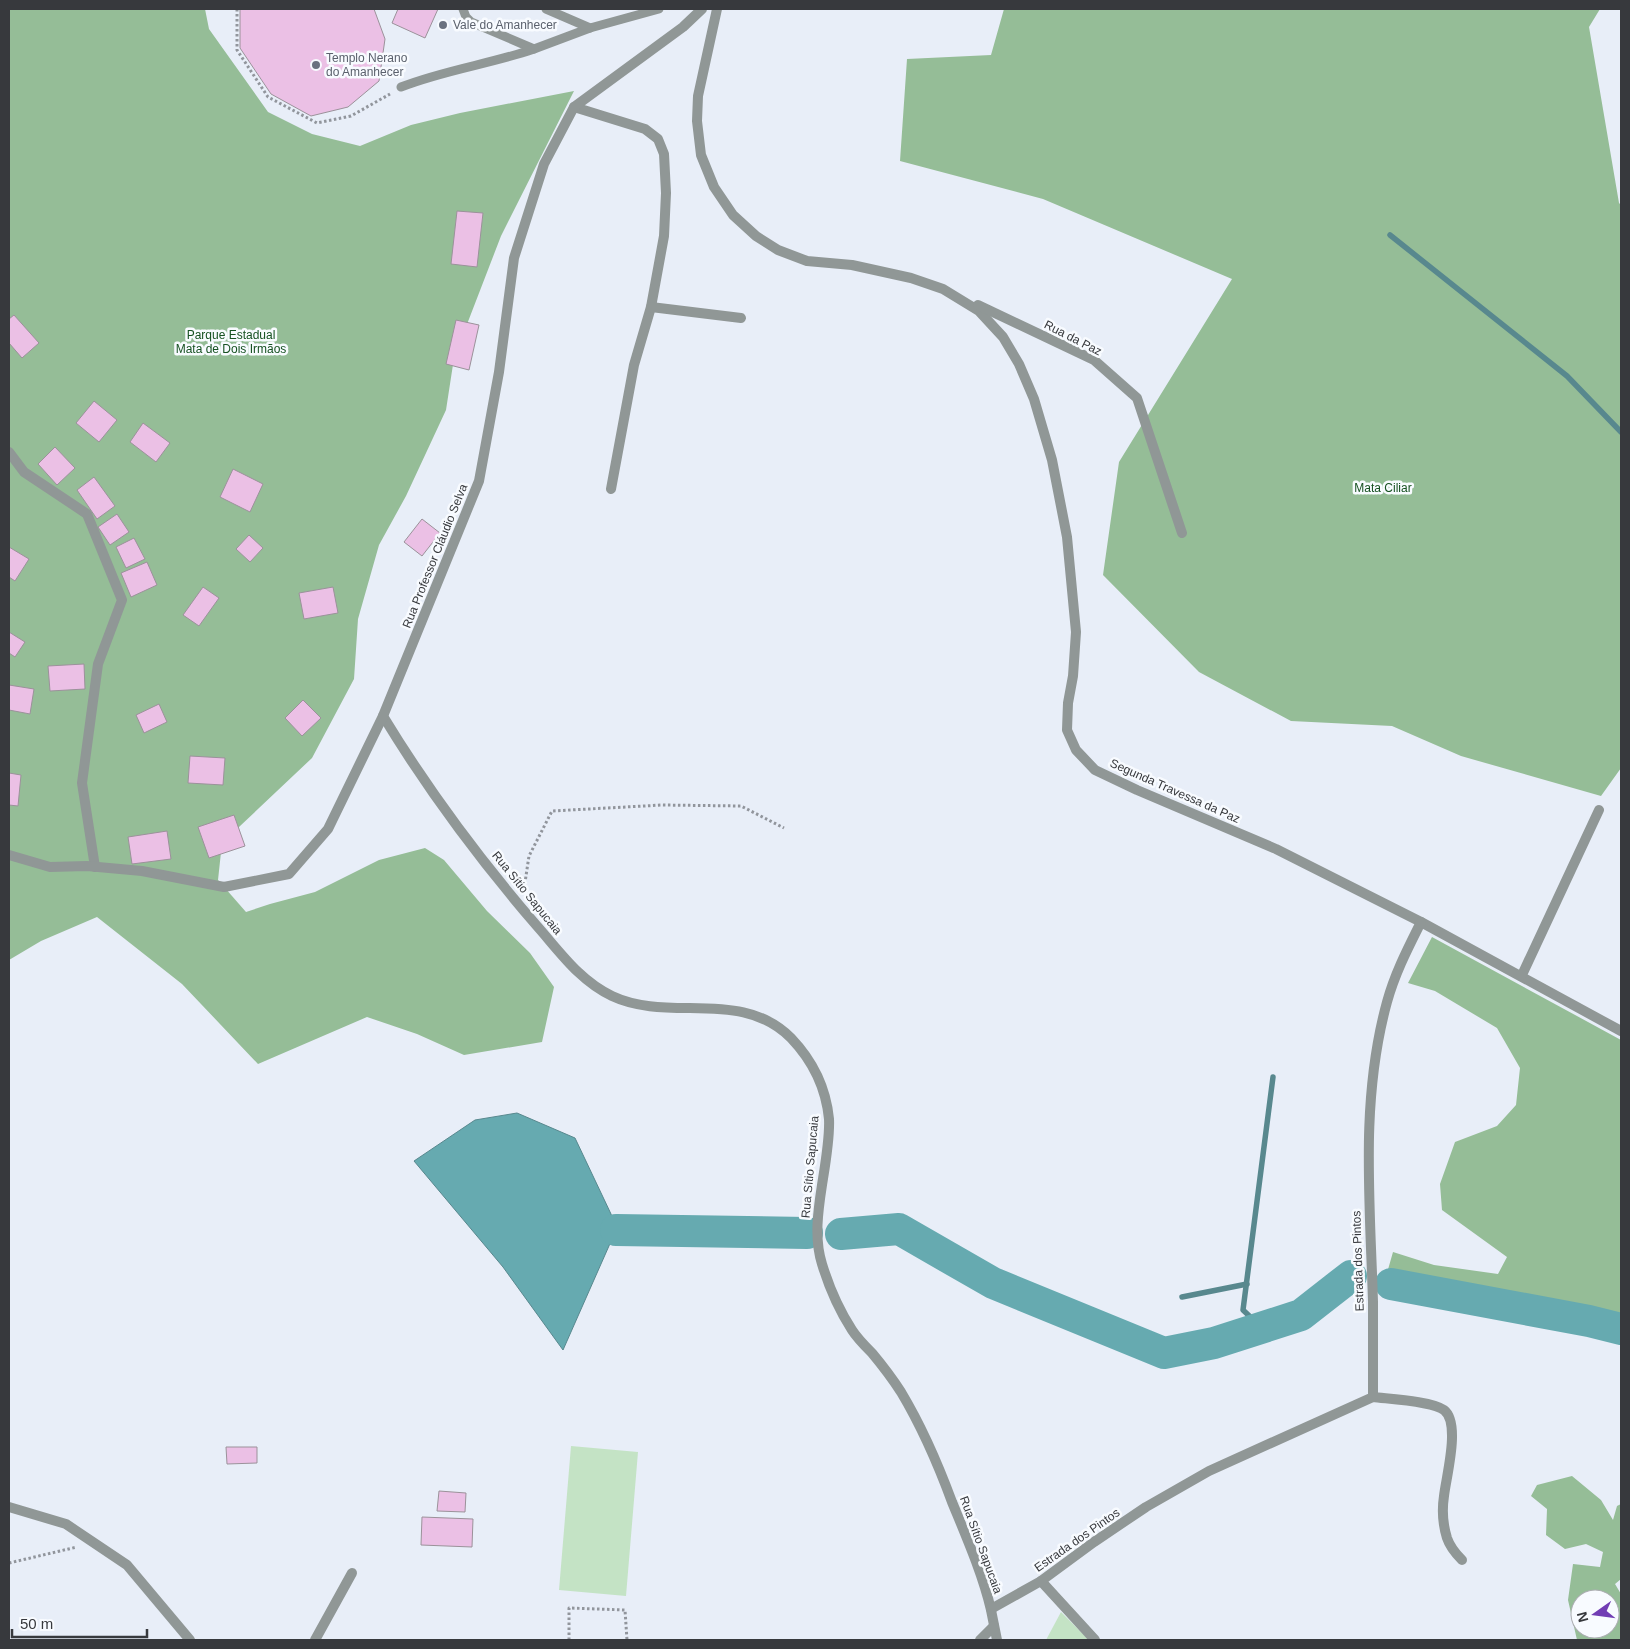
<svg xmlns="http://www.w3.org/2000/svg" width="1630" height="1649" font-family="Arial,sans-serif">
	<rect width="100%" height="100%" fill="#e8eef8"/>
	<g fill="#c4e3c5">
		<polygon points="1387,1273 1405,1275 1621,1325 1621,1335 1568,1323 1387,1288"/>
		<polygon points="571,1446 638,1452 626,1596 559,1590"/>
		<polygon points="1061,1612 1089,1640 1046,1640"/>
	</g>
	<g fill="#95bd97" fill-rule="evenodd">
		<polygon points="9,9 205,9 209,29 268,112 312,134 360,146 411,125 460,113 574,91 501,236 454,358 446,410 406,496 379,545 358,619 354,679 312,758 222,843 218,880 246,912 270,904 315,892 379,860 425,848 444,860 487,911 530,953 554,987 542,1042 464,1055 417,1034 367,1017 258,1064 182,984 97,917 41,941 9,960"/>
		<polygon points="1004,9 1600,9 1589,27 1619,203 1621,205 1621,768 1601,796 1461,756 1392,726 1291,721 1199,672 1103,575 1119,462 1232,279 1043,199 900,161 907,59 991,55"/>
		<polygon points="1432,937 1621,1040 1621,1325 1405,1275 1387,1273 1393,1252 1434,1265 1498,1274 1507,1257 1442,1210 1440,1184 1455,1142 1497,1126 1516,1105 1520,1068 1497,1028 1435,991 1408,983"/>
		<path d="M 1572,1476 L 1601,1500 L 1613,1520 L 1617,1506 L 1621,1504 L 1621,1579 L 1615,1584 L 1621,1594 L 1621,1640 L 1577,1640 L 1568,1600 L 1573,1564 L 1600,1567 L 1603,1552 L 1586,1544 L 1565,1549 L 1546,1535 L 1547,1509 L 1531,1496 L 1537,1485 ZM 1580,1599 L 1610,1599 L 1610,1629 L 1580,1629 Z"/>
	</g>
	<polygon fill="#66aab0" stroke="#58888e" points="517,1113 575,1138 611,1214 616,1230 563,1350 503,1267 414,1161 475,1120"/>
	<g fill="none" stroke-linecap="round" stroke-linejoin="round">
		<g stroke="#58888e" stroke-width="5.5">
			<polyline points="1390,235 1567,376 1621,432"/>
			<polyline points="1182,1297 1247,1284"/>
			<polyline points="1261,1327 1243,1310 1273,1077"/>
		</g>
		<g stroke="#66aab0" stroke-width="32">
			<polyline points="616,1230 807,1233"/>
			<polyline points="841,1234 899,1229 993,1283 1164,1353 1214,1343 1301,1315 1351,1276"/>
			<polyline points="1391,1284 1589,1321 1621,1329"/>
		</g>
	</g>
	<g fill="#ebc0e5" stroke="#9b929a">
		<polygon points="240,9 374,9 385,39 379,81 348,107 311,116 271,94 240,48"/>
		<polygon points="398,9 438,9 425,38 392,23"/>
		<polygon points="457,211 483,213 477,267 451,264"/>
		<polygon points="14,315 39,343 22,358 9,343 9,319"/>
		<polygon points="456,320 479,325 469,370 446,364"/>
		<polygon points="94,401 117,420 99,442 76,423"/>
		<polygon points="143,423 170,443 156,462 130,442"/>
		<polygon points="55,447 75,468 57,485 38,464"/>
		<polygon points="233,469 263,484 250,512 220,497"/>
		<polygon points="94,477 115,506 97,519 77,490"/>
		<polygon points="117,514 129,532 110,545 98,527"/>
		<polygon points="422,519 440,533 422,556 404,542"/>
		<polygon points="249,535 263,548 250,562 236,549"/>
		<polygon points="134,538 145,559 126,568 116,547"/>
		<polygon points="9,547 29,559 15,581 9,577"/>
		<polygon points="147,562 157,585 131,597 121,573"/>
		<polygon points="203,587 219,598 199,626 183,615"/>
		<polygon points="333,587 338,613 304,619 299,593"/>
		<polygon points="9,632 25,642 15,657 9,653"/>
		<polygon points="84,664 85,689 50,691 48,666"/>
		<polygon points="9,685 34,689 30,714 9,710"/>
		<polygon points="303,700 321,718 302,736 285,718"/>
		<polygon points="159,704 167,722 144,733 136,715"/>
		<polygon points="190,756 225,758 223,785 188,783"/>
		<polygon points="9,773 21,775 18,806 9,805"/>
		<polygon points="234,815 245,846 209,858 198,827"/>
		<polygon points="167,831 171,859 132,864 128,837"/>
		<polygon points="226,1447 257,1447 257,1463 227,1464"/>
		<polygon points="439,1491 466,1493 465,1512 437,1511"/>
		<polygon points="422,1517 473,1519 472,1547 421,1545"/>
	</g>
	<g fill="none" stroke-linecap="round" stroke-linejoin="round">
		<g stroke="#91959c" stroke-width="3" stroke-dasharray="2.5 2.5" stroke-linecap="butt">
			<polyline points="237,9 237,50 268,97 317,123 351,116 390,94"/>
			<polyline points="524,889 529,856 552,811 662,805 741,806 784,828"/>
			<polyline points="9,1563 77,1547"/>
			<polyline points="569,1640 569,1608 625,1610 627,1640"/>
		</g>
		<g stroke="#909796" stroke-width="9">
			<polyline points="463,9 466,17 471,22 534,49 590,28 659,9"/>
			<polyline points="546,9 590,28"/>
			<path d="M 401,87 C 444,70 490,64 534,49"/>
		</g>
		<g stroke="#909796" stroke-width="10">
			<polyline points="717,9 698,96 697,121 701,155 714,187 733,215 756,236 778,250 807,261 852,265 911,278 943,289 979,311 1003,337 1019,364 1034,399 1052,460 1067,537 1076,632 1073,676 1068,703 1067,730 1076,750 1095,770 1137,790 1276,849 1421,922 1621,1031"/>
			<polyline points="574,107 645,129 658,139 664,154 666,193 664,236 651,307 634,365 611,489"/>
			<polyline points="978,305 1094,360 1137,398 1182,533"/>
			<polyline points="651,307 741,318"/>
			<polyline points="9,452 24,472 87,514 122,600 98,664 82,783 95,867"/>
			<path d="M 383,716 C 428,790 480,860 537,926 C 560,952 580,981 612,996 C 669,1023 742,988 791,1038 C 812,1060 826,1088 829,1119 C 830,1138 825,1166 822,1185 C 818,1211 814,1239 822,1264 C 829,1287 839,1310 852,1330 C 857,1338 865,1346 872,1353 C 882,1365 892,1378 901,1392 C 922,1427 938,1464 952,1502 C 966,1536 983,1575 991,1610 C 993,1620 995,1630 997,1640"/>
			<polyline points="9,855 50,867 87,866 142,871 224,887 289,874 328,829 383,716 479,481 499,372 514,258 544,164 574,107 683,27 702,9"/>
			<polyline points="1522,975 1599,810"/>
			<path d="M 1373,1397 C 1389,1399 1432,1401 1444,1410 C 1461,1423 1446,1477 1444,1496 C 1442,1509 1443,1525 1447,1538 C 1450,1547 1456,1554 1462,1560"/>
			<polyline points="9,1507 66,1524 127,1565 190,1640"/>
			<polyline points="1041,1581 1095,1640"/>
			<path d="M 991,1609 L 1041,1581 L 1094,1542 L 1146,1507 L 1209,1471 L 1373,1397 C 1373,1365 1373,1334 1373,1302 C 1370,1201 1360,1100 1387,1002 C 1395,973 1408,948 1421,922"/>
			<polyline points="315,1640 352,1573"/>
			<polyline points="980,1640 994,1626"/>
		</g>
	</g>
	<g fill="#6b7280" stroke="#f8fbff" stroke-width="2">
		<circle cx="443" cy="25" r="5"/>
		<circle cx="316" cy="65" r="5"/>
	</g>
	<g text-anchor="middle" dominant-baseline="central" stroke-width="5" stroke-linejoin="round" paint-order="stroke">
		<g font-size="12" fill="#5b616d" stroke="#f8fbff" text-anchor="start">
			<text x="453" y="25">Vale do Amanhecer</text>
			<text x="326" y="58">Templo Nerano<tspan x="326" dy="14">do Amanhecer</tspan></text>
		</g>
		<g font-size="12" fill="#165121" stroke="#f8fbff">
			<text x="231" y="335">Parque Estadual<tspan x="231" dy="14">Mata de Dois Irmãos</tspan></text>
			<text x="1383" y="488">Mata Ciliar</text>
		</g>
		<g font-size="12" fill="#37393d" stroke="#f8fbff">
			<text transform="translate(1073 338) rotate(27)">Rua da Paz</text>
			<text transform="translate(435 556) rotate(-68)">Rua Professor Cláudio Selva</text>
			<text transform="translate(1175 791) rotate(24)">Segunda Travessa da Paz</text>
			<text transform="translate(527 893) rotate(51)">Rua Sítio Sapucaia</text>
			<text transform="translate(810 1167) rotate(-85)">Rua Sítio Sapucaia</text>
			<text transform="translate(1358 1261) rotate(-92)">Estrada dos Pintos</text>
			<text transform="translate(1077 1540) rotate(-35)">Estrada dos Pintos</text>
			<text transform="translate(981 1545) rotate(70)">Rua Sítio Sapucaia</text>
		</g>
	</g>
	<rect width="1630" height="1649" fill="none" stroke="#37393d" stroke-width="20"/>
	<g transform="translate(1595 1614) rotate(256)"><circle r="24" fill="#f8fbff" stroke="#abadb1"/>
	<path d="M0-4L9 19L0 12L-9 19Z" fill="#713db4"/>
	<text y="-8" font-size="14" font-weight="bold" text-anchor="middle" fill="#37393d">N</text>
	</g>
	<path d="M12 1629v8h135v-8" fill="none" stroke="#37393d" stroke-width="2.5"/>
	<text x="20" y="1629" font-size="15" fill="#37393d" stroke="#f8fbff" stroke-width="4" paint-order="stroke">50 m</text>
</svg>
